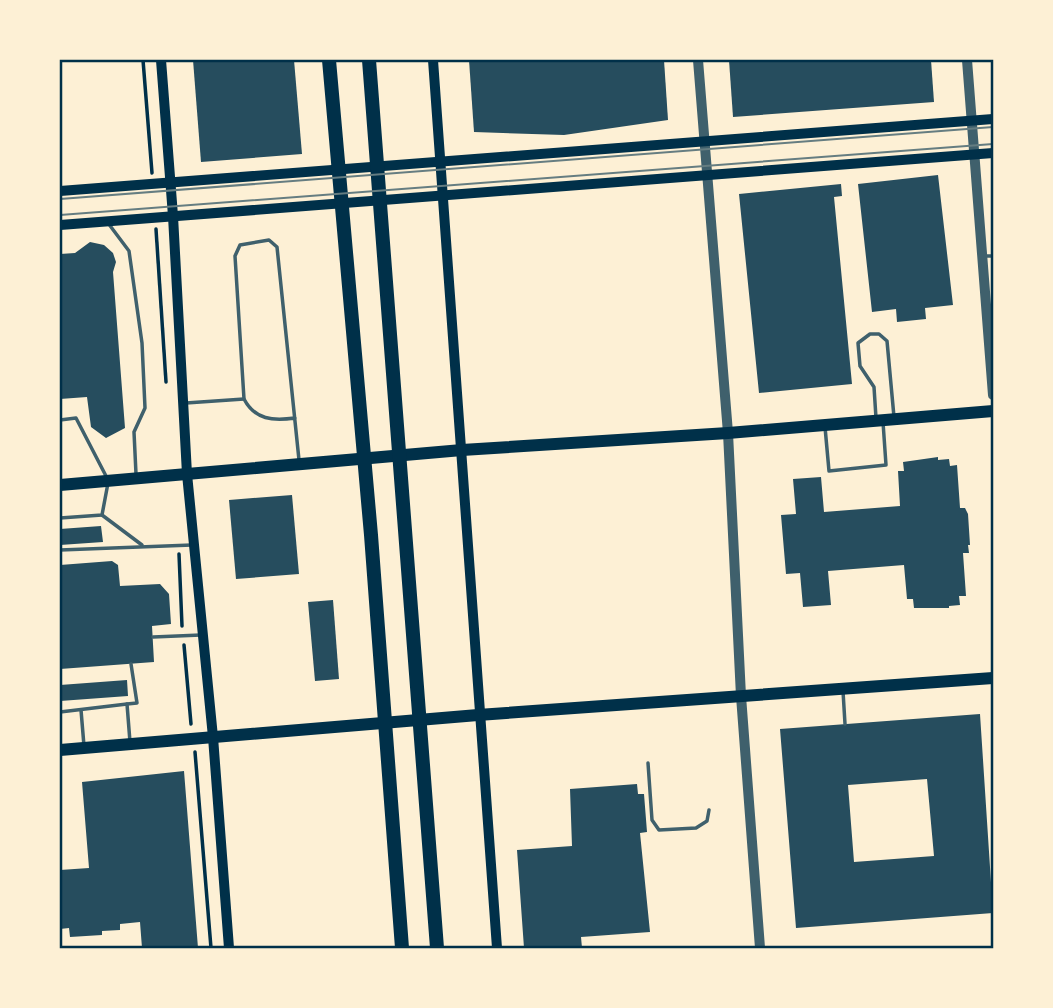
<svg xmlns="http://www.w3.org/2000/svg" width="1053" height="1008" font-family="Arial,sans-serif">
	<rect width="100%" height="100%" fill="#fdf0d5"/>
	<g fill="#264d5e" fill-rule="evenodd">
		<polygon points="193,60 294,60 302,154 201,162"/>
		<polygon points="469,60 664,60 668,120 564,135 474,132"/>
		<polygon points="729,60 931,60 934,102 733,117"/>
		<polygon points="938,175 953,305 925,308 926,319 897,322 896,309 872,312 858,184"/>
		<polygon points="841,184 842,196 834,197 852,384 759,393 739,194"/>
		<polygon points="90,242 104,245 113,253 116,262 113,272 125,428 106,438 91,427 87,397 60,399 60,254 75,253"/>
		<polygon points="938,457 938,460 949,459 950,466 957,465 960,508 965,508 968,514 970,545 968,545 969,553 963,553 966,596 959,596 960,605 949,606 949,608 914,608 913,599 907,599 904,565 828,571 831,605 803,607 800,573 786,574 781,515 796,514 793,479 821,477 824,512 900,506 898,471 904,471 903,462"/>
		<polygon points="292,495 299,574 236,579 229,500"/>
		<polygon points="101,526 103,542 60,545 60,529"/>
		<polygon points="112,561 118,565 120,586 160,584 169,594 171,624 152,626 154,662 60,669 60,565"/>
		<polygon points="333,600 339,679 315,681 308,602"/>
		<polygon points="127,680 128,696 60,701 60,685"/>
		<path d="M 980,714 L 993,913 L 796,928 L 780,729 ZM 927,779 L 934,856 L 854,862 L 848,785 Z"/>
		<polygon points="184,771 198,948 142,948 140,922 120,924 120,930 102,931 102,935 70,937 69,928 60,929 60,870 89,868 82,782"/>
		<polygon points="637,784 638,794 644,794 647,832 640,833 650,932 581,937 582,948 524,948 517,850 572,846 570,789"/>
	</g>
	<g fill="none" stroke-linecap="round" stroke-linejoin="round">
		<g stroke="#003049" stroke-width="3.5">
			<polyline points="143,60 152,173"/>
			<polyline points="156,229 166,382"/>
			<polyline points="179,554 182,626"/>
			<polyline points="184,645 191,724"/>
			<polyline points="195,752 211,948"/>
		</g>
		<g stroke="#3f606c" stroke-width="3.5">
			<polyline points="108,223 129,251 142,343 145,408 134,432 136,474"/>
			<polyline points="985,256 993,256"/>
			<polyline points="186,403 244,399"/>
			<path d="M 295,418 C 273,421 255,420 244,399 L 235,256 L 240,245 L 269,240 L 277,247 L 299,460"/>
			<polyline points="876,418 874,387 860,366 858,343 870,334 879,334 887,341 894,417"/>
			<polyline points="60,420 76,418 106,476"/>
			<polyline points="825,427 829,471 886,465 883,422"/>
			<polyline points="102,515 142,545"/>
			<polyline points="60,518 102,515 108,483"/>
			<polyline points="60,550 192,545"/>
			<polyline points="153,637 201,635"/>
			<polyline points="843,691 845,724"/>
			<polyline points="127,704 137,703 131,664"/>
			<polyline points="81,710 84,746"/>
			<polyline points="60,712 127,704 130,742"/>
			<polyline points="648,763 652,820 659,830 696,828 707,821 709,810"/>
		</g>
		<g stroke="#3f606c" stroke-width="10">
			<polyline points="698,60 728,433 741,696 760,948"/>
			<polyline points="967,60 993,395"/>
		</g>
		<g stroke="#003049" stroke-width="10">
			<polyline points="161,60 173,216 187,474 213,737 229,948"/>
			<polyline points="433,60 497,948"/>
			<polyline points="60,191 993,119"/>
			<polyline points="60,225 993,153"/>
		</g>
		<g stroke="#003049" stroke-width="12">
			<polyline points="60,485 462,450 728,433 993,411"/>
			<polyline points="60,750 478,715 993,678"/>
		</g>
		<g stroke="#003049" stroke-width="14">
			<polyline points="329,60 371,535 402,948"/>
			<polyline points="369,60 437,948"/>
		</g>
		<g stroke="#657d81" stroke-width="2">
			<polyline points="60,199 993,127"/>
			<polyline points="60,215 993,144"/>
		</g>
	</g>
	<rect width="1053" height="1008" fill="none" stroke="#fdf0d5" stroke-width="122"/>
	<rect x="61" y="61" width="931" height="886" fill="none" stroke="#003049" stroke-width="2.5"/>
</svg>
